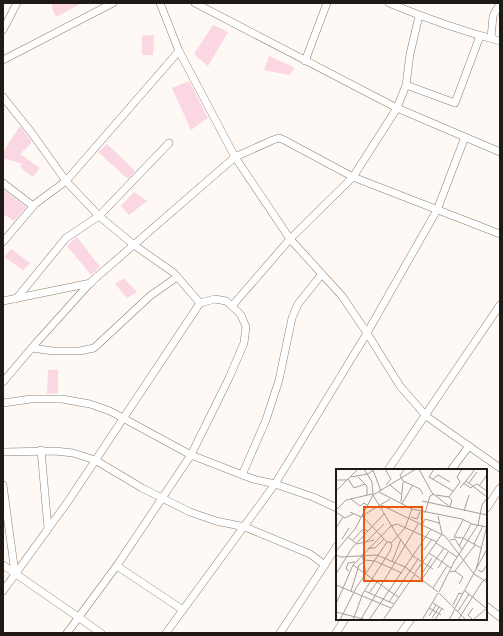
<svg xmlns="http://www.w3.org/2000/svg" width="503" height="636" font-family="'Libre Baskerville',serif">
	<rect width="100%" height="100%" fill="#fef9f4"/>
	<g fill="#fbd6e3">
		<polygon points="54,3 82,3 56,17 51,6"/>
		<polygon points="213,25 228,32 208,66 194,54"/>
		<polygon points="154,35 153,55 142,55 142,36"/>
		<polygon points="269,56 295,68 289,75 264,70"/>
		<polygon points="189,81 208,118 191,130 172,88"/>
		<polygon points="20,126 32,142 20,154 40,168 33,177 20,167 23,164 3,158 3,152"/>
		<polygon points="107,144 135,171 128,179 98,152"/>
		<polygon points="3,189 26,207 14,221 3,214"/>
		<polygon points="134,192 147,201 129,215 121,206"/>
		<polygon points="77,237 100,267 91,275 67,246"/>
		<polygon points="11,249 30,263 23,270 4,257"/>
		<polygon points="124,278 137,292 127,298 115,284"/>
		<polygon points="58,369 58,393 47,394 48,370"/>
	</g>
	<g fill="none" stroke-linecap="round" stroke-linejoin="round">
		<defs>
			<g id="minor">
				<polyline points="160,3 179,51 235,157 290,239 342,296 367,333 400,386 426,416 500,468"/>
				<polyline points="195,3 397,108 500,152"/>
				<path d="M 389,3 C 425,18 462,31 500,41"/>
				<polyline points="3,30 17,3"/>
				<polyline points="491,38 493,16 498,7 500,7"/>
				<polyline points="3,60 113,3"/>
				<polyline points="305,61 327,3"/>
				<polyline points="406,85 455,103 480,36"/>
				<polyline points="3,97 31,132 66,181 99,216 134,245 174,273 200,303"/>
				<polyline points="3,183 33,206"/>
				<polyline points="3,242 35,204 66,181 179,51"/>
				<polyline points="16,299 66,238 99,216 169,143"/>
				<polyline points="3,301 91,283"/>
				<polyline points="232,306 290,239 353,177 397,108 406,85 410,54 419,16"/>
				<polyline points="32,348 53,351 80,351 94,348 150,296 177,277"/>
				<polyline points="3,382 36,343 91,282 235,157 273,140 279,138 284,140 353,177 500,234"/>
				<polyline points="3,403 31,399 62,399 90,404 110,411 191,455 253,479 275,484 313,497 337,508"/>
				<polyline points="41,450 48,528"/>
				<polyline points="3,452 55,451 73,453 95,460 142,488 190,512 216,521 245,527 310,554 325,565"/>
				<polyline points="388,470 500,305"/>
				<polyline points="451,470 469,446"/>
				<polyline points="242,475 266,420 279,380 292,318 298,304 322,274"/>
				<polyline points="3,485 15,573"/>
				<polyline points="486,509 500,488"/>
				<polyline points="3,565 101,633"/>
				<polyline points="117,566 183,610"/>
				<polyline points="3,591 69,500 200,303 215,299 226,301 232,306 241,315 246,327 244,343 229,378 191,455 118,564 67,633"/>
				<polyline points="486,606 500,617"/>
				<polyline points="166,633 275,484 367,333 437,210 465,137"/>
				<polyline points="280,633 337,546"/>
				<polyline points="336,633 345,619"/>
				<polyline points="401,633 411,619"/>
			</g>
		</defs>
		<use href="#minor" stroke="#8b7f73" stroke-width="8"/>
		<use href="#minor" stroke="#fff" stroke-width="7"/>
	</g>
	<g transform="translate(336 469)">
		<rect width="151" height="151" fill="#fef9f4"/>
		<path fill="none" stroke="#a5a09b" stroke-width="1" d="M 28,0 L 36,13 L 37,26 L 61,66 L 77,87 L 97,100M 49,0 L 55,10 L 50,16M 69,0 L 64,6 L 67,12 L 84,20 L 87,25M 83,0 L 96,24 L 114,38 L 151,46M 98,0 L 93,8 L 117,22M 37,1 L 45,22M 15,8 L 32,5 L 39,0M 22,8 L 31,17 L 31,26M 12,10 L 18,19 L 29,15M 97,10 L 102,6 L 114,13M 0,11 L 11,11 L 22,0M 130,12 L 139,0M 127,14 L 135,19 L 137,17M 133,14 L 141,3M 54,16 L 65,25M 137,17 L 141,15 L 151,22M 143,17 L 151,6M 124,19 L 130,12 L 151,28M 0,22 L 11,11M 43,23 L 76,40 L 126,50 L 136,55 L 151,58M 37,26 L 80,0M 100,26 L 113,28 L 124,13 L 121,8 L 126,0M 15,30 L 24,37 L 28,34 L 31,36M 86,32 L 114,38 L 116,31 L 113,28M 65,33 L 67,13M 66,35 L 76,17M 45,36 L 109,67 L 138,105 L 151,113M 0,41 L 10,31 L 36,25M 128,42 L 133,26M 0,43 L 9,49 L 17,45M 14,43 L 25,48M 89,44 L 94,27 L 98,25M 75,48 L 81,50 L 84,43M 86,56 L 89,50 L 103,54M 0,59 L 7,48M 12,68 L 21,75 L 38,71M 118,68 L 127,69 L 145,79M 118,68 L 127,51M 6,70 L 13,59M 17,71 L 27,60 L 32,62M 114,71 L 119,70 L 126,81M 30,73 L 48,55M 51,73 L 26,47 L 54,30M 55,74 L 69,59 L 76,40M 100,74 L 121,88M 138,75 L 147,57M 123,77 L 135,55M 32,79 L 39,79 L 48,70M 88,81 L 96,70M 0,82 L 19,60 L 37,26M 93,84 L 115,99M 26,85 L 30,105M 0,86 L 5,88 L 41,86 L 69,98 L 102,123M 28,91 L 39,92 L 66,104M 56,93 L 65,70M 17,96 L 62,128M 102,99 L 112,83M 140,101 L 151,56M 142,101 L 146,103 L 151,96M 13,102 L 10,100 L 12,94 L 19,93M 119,102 L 127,108 L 123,115M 87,103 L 96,89M 114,103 L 119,102 L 139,76M 79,104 L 106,65 L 102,47M 0,105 L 16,79 L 49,44M 86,110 L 108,79M 0,116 L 55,139M 97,119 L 111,97M 15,122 L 23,96 L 28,93M 29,122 L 58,135M 129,122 L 150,139M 103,123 L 118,93 L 142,56 L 146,36 L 151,29M 33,124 L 41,113M 103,124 L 130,151M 53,133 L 82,90M 97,134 L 108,141M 0,135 L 17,96 L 55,57 L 61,55 L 101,73M 117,136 L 123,124 L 127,125M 93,139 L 105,146M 119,139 L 151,80M 137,139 L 132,146 L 137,151 L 151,139M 122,142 L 133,125M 0,143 L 31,151M 93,147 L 100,136M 96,149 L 103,138M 25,150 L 82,55M 4,151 L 20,119 L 51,73 L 54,73 L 56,76 L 54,82 L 27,124 L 17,151M 33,151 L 95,60M 47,151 L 79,105M 86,151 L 102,124M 99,151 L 106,139M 113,151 L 119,140M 122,151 L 146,113 L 151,109"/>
		<path fill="#e8590c" fill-opacity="0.15" stroke="#e8590c" stroke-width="2" d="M 28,38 L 86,38 L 86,112 L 28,112 Z"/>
		<rect width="151" height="151" fill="none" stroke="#1f1a16" stroke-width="2"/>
	</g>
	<rect width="503" height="636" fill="none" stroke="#1f1a16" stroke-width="8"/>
</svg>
